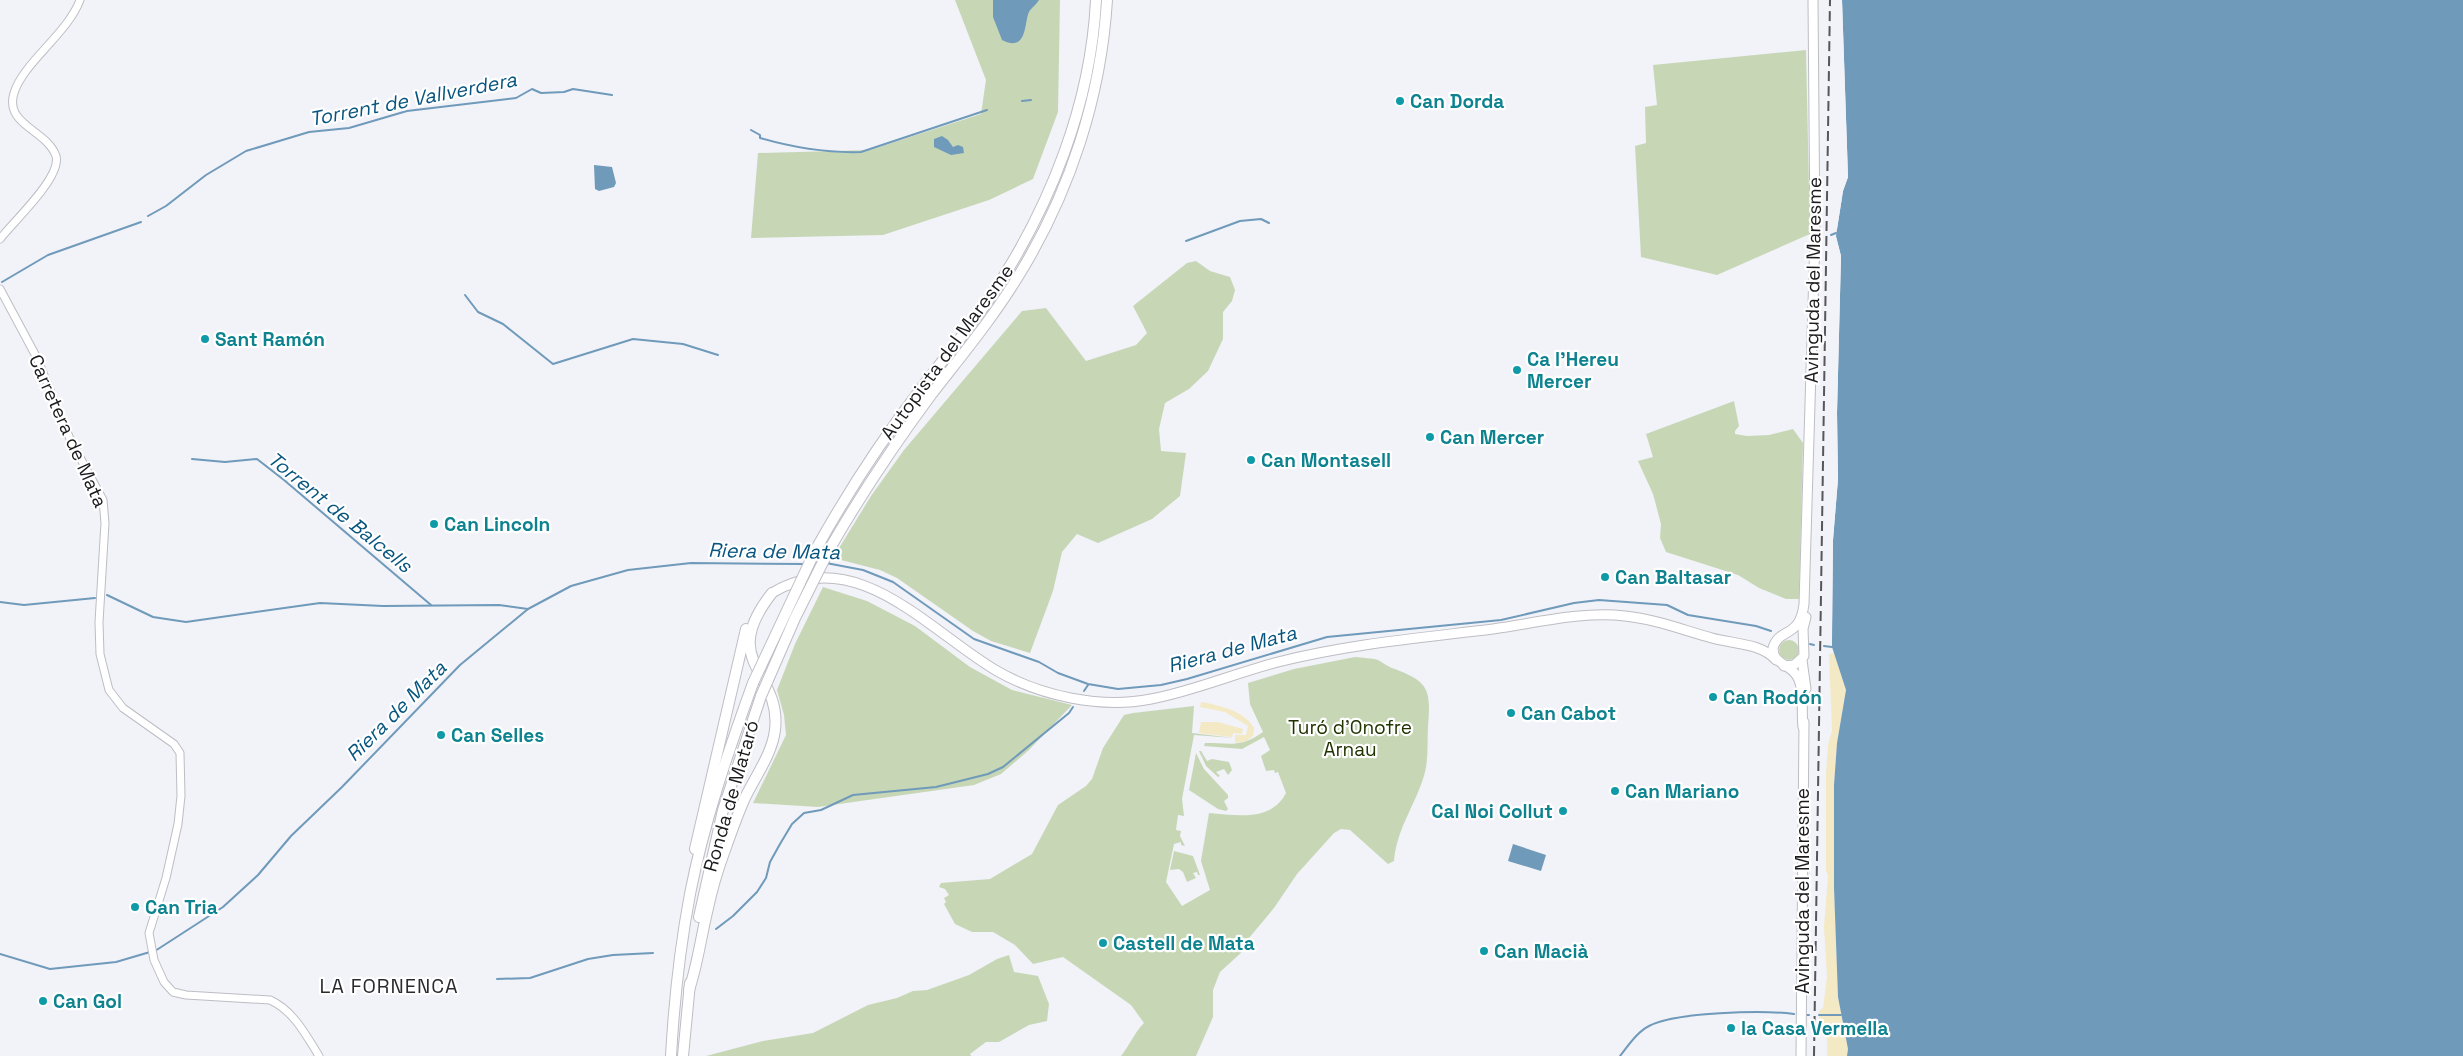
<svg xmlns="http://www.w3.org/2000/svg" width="2463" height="1056" font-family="'Space Grotesk',sans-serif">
	<rect width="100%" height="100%" fill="#f2f2f9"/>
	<g fill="#c7d7b6">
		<polygon points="955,0 1060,0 1058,112 1033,179 989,200 883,235 751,238 758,153 870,150 981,114 986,80"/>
		<polygon points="1806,50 1810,234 1717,275 1641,257 1635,146 1646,143 1645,107 1657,105 1653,65"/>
		<polygon points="1196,261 1210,271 1230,277 1235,290 1232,301 1223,312 1223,339 1208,371 1189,389 1165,403 1159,429 1161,451 1186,453 1180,496 1152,519 1098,543 1077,534 1062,552 1053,591 1030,653 991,641 973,631 897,578 880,570 833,558 871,496 904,450 1022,311 1046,308 1086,361 1136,345 1147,333 1133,306 1187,263"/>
		<polygon points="1734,401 1739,426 1735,431 1735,434 1747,436 1769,435 1793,429 1803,443 1799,599 1786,599 1759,588 1738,575 1666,552 1660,538 1661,524 1653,494 1638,461 1653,457 1646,434"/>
		<polygon points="823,587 867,601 915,626 970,667 1012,690 1072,705 1029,750 1001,774 974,785 818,807 753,803 786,735 784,715 777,690 795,644"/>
		<circle cx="1789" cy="650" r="10"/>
		<path d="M 1355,657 C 1362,658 1372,658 1378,660 C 1384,663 1388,667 1395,669 C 1429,682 1431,690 1428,726 C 1427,745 1429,762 1423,779 C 1413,809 1397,829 1394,861 L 1388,864 L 1350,830 L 1341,829 L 1334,833 L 1297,874 L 1274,908 L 1249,938 L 1242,952 L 1220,972 L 1213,990 L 1213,1017 L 1196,1056 L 1121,1056 C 1130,1045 1134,1033 1144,1023 L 1131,1005 L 1063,957 L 1033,964 L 1015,945 L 993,932 L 972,932 L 955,924 L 944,904 L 946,902 L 944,898 L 949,895 L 945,889 L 939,887 L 941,883 L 990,879 L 1032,854 L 1058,805 L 1086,786 L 1092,779 L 1103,748 L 1124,715 L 1133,713 L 1194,706 L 1192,733 L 1234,738 L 1194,735 L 1182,799 L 1184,816 L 1178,815 L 1176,830 L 1181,831 L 1180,836 L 1185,846 L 1181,845 L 1181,842 L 1174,844 L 1166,882 L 1182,906 L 1210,890 L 1201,861 L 1209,813 C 1237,815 1271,822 1286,793 L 1278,772 L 1275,773 L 1274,770 L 1266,771 L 1261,756 L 1270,750 L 1264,737 L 1242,749 L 1204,746 L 1205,743 C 1230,743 1241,748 1263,732 L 1250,704 L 1248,683 L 1294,669 Z"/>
		<polygon points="1199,751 1201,751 1207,761 1212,759 1229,762 1232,770 1228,775 1224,769 1216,772 1220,776 1218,777 1206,766"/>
		<polygon points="1196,753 1204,769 1228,795 1228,798 1224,801 1228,809 1226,811 1218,809 1189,790"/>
		<polygon points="1174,851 1193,856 1200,875 1198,875 1197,872 1193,873 1196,878 1187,882 1183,872 1179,869 1170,870"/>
		<polygon points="1009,955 1014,972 1038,976 1049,1004 1047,1021 1029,1025 999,1042 986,1042 970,1054 971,1056 706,1056 763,1041 813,1033 868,1005 897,998 913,991 927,990 969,975 997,959"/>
	</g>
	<g fill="#f3e9c4">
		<path d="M 1834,653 L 1846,690 L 1837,743 L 1834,785 L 1834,888 L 1838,997 L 1848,1049 L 1847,1056 L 1827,1056 C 1828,1046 1827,1024 1819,1018 L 1819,1011 L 1823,1008 L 1827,977 L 1824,927 L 1828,876 L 1826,870 L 1826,775 L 1828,745 L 1832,731 L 1829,654 Z"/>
		<path d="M 1201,702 C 1218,705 1245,711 1254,728 L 1253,736 L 1246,741 L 1235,743 L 1235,735 L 1246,735 L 1248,726 L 1225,712 L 1200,707 Z"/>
		<polygon points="1201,722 1218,722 1243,729 1242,734 1233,733 1232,737 1199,733"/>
	</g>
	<g fill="#6f9aba">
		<path d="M 993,0 L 1039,0 C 1036,5 1031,8 1029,12 C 1024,22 1028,53 1002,40 L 993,17 Z"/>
		<polygon points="1842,0 2463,0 2463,1056 1847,1056 1848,1049 1838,997 1834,888 1834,785 1837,743 1846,690 1832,647 1832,629 1833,540 1838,479 1837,413 1841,256 1836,236 1843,191 1848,177"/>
		<polygon points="942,136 948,140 953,147 958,145 963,147 964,153 951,155 934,147 934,139"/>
		<polygon points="594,165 612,167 616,183 614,187 599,191 595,189"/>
		<polygon points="1513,844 1546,855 1541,871 1508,861"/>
	</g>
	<g fill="#f2f2f9">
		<polygon points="1840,0 1842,0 1848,177 1843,191 1837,229 1835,230 1841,190 1846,177"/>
		<polygon points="1834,237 1836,237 1841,256 1837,413 1838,479 1833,540 1832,640 1830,641 1831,540 1836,479 1834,413 1839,257"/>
	</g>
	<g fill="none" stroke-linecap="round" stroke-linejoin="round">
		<g stroke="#6f9aba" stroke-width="2">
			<polyline points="1022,101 1031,100"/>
			<path d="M 751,130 L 760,135 L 760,138 C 791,147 829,153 861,152 L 987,110"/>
			<polyline points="148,216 166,206 206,175 246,151 309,132 349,128 407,111 516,98 532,89 541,93 564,92 573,89 612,95"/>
			<polyline points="1831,235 1836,233"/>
			<polyline points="1186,241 1240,221 1261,219 1269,223"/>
			<polyline points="2,282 48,255 141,222"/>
			<polyline points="465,295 478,312 503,324 553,364 633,339 683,344 718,355"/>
			<polyline points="192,459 225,462 257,459 284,480 431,605"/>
			<polyline points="826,563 863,570 893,582 974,639 1039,662 1058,673 1088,684 1118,689 1161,685 1187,679 1327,637 1501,620 1574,603 1599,600 1667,605 1688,615 1756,626 1771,631"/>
			<polyline points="107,595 153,617 186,622 320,603 383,606 499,605 528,609"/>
			<polyline points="0,602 24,605 95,598"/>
			<polyline points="1810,644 1814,645"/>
			<polyline points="1824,646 1832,647"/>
			<polyline points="1084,691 1088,685"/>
			<polyline points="716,929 733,916 757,892 766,878 770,862 780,844 792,824 804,813 821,810 853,795 936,787 988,774 1003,767 1069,713 1073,707"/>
			<polyline points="155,951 223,907 258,875 291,836 342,787 460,665 528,609 571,586 628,570 691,563 804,564"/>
			<polyline points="0,954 50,969 116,962 150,952"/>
			<polyline points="497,979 530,978 588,959 613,955 653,953"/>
			<polyline points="1806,1015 1809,1015"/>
			<polyline points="1819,1015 1841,1015"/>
			<path d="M 1620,1056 C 1628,1046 1637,1032 1649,1026 C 1675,1012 1763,1010 1794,1014"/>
		</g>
		<defs>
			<g id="minor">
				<path d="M 0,239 C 13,222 62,177 56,156 C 47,130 4,125 14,93 C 23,63 68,33 80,0"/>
				<path d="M 0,289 L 37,358 L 70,439 L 103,500 L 105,523 L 99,622 L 100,654 L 109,690 L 123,708 L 174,744 L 180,753 L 181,796 L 178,824 L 166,878 L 149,933 L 154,960 L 164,982 L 173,992 L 186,995 L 270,1000 C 293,1010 306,1035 319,1056"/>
			</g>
			<g id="major">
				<path d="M 772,593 C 856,542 930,632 997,671 C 1041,696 1100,709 1151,699 C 1194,691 1235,673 1278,662 C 1349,644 1420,638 1493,629 C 1536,623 1582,611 1625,616 C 1655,619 1683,630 1712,638 C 1733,644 1761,643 1776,660"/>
				<polyline points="1802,660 1806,689"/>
				<polyline points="1784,666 1794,665 1804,656 1803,629 1806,617"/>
				<path d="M 1803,727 C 1801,712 1805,689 1797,676 C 1789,663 1773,665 1773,648 C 1779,627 1800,639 1804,604 L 1815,237 L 1813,0"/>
				<polyline points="1801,1056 1804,722"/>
			</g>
			<g id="highway">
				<path d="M 829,550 C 860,496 894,445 931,395 C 961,356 993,318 1019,275 C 1070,192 1101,97 1107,0"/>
				<path d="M 815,551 C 846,495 881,441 920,390 C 944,358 971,327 993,293 C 1050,207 1091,104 1096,0"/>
				<polyline points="695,849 746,629"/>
				<polyline points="699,917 723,810 761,696"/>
				<path d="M 689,990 C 698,963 701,936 708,908 C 712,889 718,869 725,850 C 731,833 737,816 744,800 C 754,778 772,755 775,730 C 782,671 717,663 772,593"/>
				<path d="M 671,1056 C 674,1002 680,947 690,894 C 704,822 728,752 753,683"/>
				<polyline points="683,1056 690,983"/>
			</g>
		</defs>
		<use href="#minor" stroke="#bdbdc4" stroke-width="9"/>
		<use href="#major" stroke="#bdbdc4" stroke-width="11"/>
		<use href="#highway" stroke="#bdbdc4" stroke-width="12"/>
		<use href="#minor" stroke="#fff" stroke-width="7"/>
		<use href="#major" stroke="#fff" stroke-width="9"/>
		<use href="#highway" stroke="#fff" stroke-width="10"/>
		<polyline stroke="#57575b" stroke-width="2" stroke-dasharray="10 5" stroke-linecap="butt" points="1814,1056 1830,0"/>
		<defs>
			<g id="highway-bridge">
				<polyline points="753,683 815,551"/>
				<polyline points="761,696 795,618 829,550"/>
			</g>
		</defs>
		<use href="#highway-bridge" stroke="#bdbdc4" stroke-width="12" stroke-linecap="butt"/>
		<use href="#highway-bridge" stroke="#fff" stroke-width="10"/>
	</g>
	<g fill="#0f9aa8" stroke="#fff" stroke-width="2">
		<circle cx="1400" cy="101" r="5"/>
		<circle cx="205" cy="339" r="5"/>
		<circle cx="1517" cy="370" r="5"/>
		<circle cx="1430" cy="437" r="5"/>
		<circle cx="1251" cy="460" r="5"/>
		<circle cx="434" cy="524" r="5"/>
		<circle cx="1605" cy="577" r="5"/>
		<circle cx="1713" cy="697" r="5"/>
		<circle cx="1511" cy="713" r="5"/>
		<circle cx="441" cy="735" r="5"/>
		<circle cx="1615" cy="791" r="5"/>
		<circle cx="1563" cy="811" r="5"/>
		<circle cx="135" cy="907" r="5"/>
		<circle cx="1103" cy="943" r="5"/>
		<circle cx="1484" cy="951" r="5"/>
		<circle cx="43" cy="1001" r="5"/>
		<circle cx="1731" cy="1028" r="5"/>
	</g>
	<g text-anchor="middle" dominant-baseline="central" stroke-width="4.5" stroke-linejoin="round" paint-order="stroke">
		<g font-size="19" font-weight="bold" fill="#0d838f" stroke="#fff" text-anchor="start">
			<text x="1410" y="101">Can Dorda</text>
			<text x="215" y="339">Sant Ramón</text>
			<text x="1527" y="359">Ca l'Hereu<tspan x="1527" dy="22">Mercer</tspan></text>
			<text x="1440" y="437">Can Mercer</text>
			<text x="1261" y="460">Can Montasell</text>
			<text x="444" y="524">Can Lincoln</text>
			<text x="1615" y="577">Can Baltasar</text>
			<text x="1723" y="697">Can Rodón</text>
			<text x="1521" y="713">Can Cabot</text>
			<text x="451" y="735">Can Selles</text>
			<text x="1625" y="791">Can Mariano</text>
			<text x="1553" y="811" text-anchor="end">Cal Noi Collut</text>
			<text x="145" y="907">Can Tria</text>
			<text x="1113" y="943">Castell de Mata</text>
			<text x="1494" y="951">Can Macià</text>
			<text x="53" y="1001">Can Gol</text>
			<text x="1741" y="1028">la Casa Vermella</text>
		</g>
		<g font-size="19" fill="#1b1a1d" stroke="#fff">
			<text transform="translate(1813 280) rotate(-89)">Avinguda del Maresme</text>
			<text transform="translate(947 352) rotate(-54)">Autopista del Maresme</text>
			<text transform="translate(68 431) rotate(66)">Carretera de Mata</text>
			<text transform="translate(731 796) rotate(-74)">Ronda de Mataró</text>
			<text transform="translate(1802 891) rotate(-90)">Avinguda del Maresme</text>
		</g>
		<g font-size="19" fill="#213300" stroke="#fff">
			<text x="1350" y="727">Turó d'Onofre<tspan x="1350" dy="22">Arnau</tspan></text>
		</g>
		<g font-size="20" font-style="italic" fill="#07557f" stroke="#fff">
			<text transform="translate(413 99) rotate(-11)">Torrent de Vallverdera</text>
			<text transform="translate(340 512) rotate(39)">Torrent de Balcells</text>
			<text transform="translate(774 551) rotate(1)">Riera de Mata</text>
			<text transform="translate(1232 649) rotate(-15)">Riera de Mata</text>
			<text transform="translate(396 711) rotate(-45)">Riera de Mata</text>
		</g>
		<g font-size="20" letter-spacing="1" fill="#2b2a30" stroke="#fff">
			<text x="389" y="986">LA FORNENCA</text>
		</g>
	</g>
</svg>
